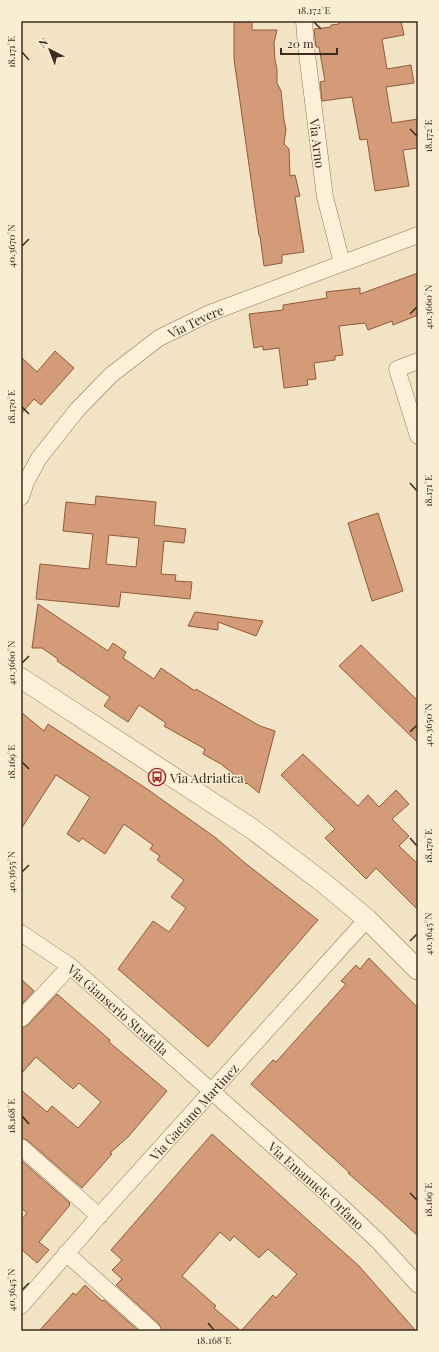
<svg xmlns="http://www.w3.org/2000/svg" width="439" height="1352" font-family="'Playfair Display',serif">
	<rect width="100%" height="100%" fill="#f2e3c4"/>
	<g fill="#d39b77" stroke="#905b3c" fill-rule="evenodd">
		<polygon points="234,21 252,21 252,30 277,30 274,43 275,60 277,69 277,83 281,91 284,120 286,129 284,144 289,149 290,176 295,175 300,196 295,197 304,252 282,255 282,263 264,266 260,236 259,236 234,59"/>
		<polygon points="339,21 401,21 404,35 382,39 387,69 411,65 414,83 386,87 392,123 418,119 418,148 403,150 409,186 375,191 367,139 360,140 352,97 322,101 320,82 325,81 319,47 316,47 314,29 331,27 331,25 339,24"/>
		<polygon points="418,273 418,315 393,325 392,321 368,330 365,323 339,326 343,355 335,356 335,360 314,363 316,379 307,380 308,385 284,388 279,348 263,350 263,346 254,348 249,314 283,310 283,305 327,298 326,292 360,288 360,294"/>
		<polygon points="55,351 74,368 41,405 34,399 21,414 21,357 37,372"/>
		<path d="M 96,496 L 156,502 L 154,525 L 186,529 L 184,543 L 164,541 L 161,574 L 176,575 L 175,581 L 192,582 L 190,599 L 121,592 L 119,607 L 36,599 L 40,564 L 89,569 L 93,534 L 63,531 L 66,502 L 95,505 ZM 109,535 L 139,538 L 136,567 L 106,564 Z"/>
		<polygon points="378,513 403,591 372,601 348,523"/>
		<polygon points="38,604 108,651 113,643 126,652 123,658 154,679 161,668 195,691 196,689 260,726 275,731 259,793 247,783 246,784 221,764 203,754 205,749 164,726 166,723 139,705 128,722 104,706 110,697 57,661 58,659 42,648 32,648"/>
		<polygon points="195,612 218,615 263,621 256,636 218,622 218,630 188,626"/>
		<polygon points="361,645 418,701 418,743 339,666"/>
		<polygon points="21,712 44,731 48,724 147,789 216,838 245,863 318,920 208,1047 118,969 153,921 169,932 186,908 171,897 184,880 157,860 160,856 150,849 153,845 124,824 105,854 82,838 79,842 67,834 90,797 56,775 21,829"/>
		<polygon points="303,754 358,806 368,795 379,807 396,790 409,804 392,819 409,836 399,846 418,864 418,910 376,868 366,879 325,838 335,829 281,775"/>
		<polygon points="369,958 418,1008 418,1236 381,1202 348,1173 350,1173 251,1084 273,1060 276,1062 346,984 341,981 356,965 360,969"/>
		<polygon points="21,979 34,991 21,1005"/>
		<polygon points="57,994 110,1040 109,1042 167,1091 128,1137 110,1153 112,1154 82,1188 27,1140 21,1138 21,1090 47,1112 52,1106 78,1128 101,1102 79,1083 73,1089 36,1057 21,1074 21,1028 28,1025"/>
		<path d="M 212,1134 L 359,1266 L 416,1331 L 162,1331 L 159,1324 L 116,1285 L 122,1279 L 112,1270 L 122,1260 L 111,1250 ZM 220,1232 L 230,1241 L 234,1236 L 259,1258 L 268,1249 L 297,1274 L 276,1298 L 273,1295 L 241,1331 L 214,1308 L 216,1306 L 182,1276 Z"/>
		<polygon points="21,1160 70,1203 69,1204 70,1205 39,1242 49,1250 37,1263 21,1249 21,1220 27,1213 21,1208"/>
		<polygon points="85,1285 102,1301 104,1300 139,1331 39,1331 73,1293 76,1295"/>
	</g>
	<g fill="none" stroke-linecap="round" stroke-linejoin="round">
		<defs>
			<g id="minor">
				<path id="s1" d="M 304,21 L 306,46 L 325,197 L 342,263"/>
				<polyline points="418,361 397,369 418,436"/>
				<path id="s2" d="M 21,497 L 26,482 L 39,458 L 77,410 L 111,375 L 159,338 L 210,313 L 418,235"/>
				<path id="s3" d="M 21,933 L 70,966 L 340,1205 L 379,1242 L 418,1285"/>
				<polyline points="21,1019 70,966"/>
				<polyline points="21,1147 99,1216"/>
				<polyline points="66,1253 153,1331"/>
				<path id="s4" d="M 21,1306 L 99,1216 L 367,919"/>
			</g>
			<polyline id="tertiary" points="21,678 251,828 325,884 367,919 418,970"/>
		</defs>
		<use href="#minor" stroke="#8e7458" stroke-width="17"/>
		<use href="#tertiary" stroke="#8e7458" stroke-width="21"/>
		<use href="#minor" stroke="#fcf0d8" stroke-width="16"/>
		<use href="#tertiary" stroke="#fcf0d8" stroke-width="20"/>
	</g>
	<path fill="none" stroke="#3d2c1e" stroke-width="1.5" d="M 314,22 L 321,29M 22,52 L 29,60M 410,129 L 417,136M 22,246 L 29,239M 410,314 L 417,307M 22,407 L 29,414M 410,483 L 417,491M 22,663 L 29,656M 410,732 L 417,725M 22,762 L 29,769M 410,838 L 417,846M 22,872 L 29,865M 410,941 L 417,934M 22,1116 L 29,1124M 410,1193 L 417,1200M 22,1290 L 29,1283M 208,1323 L 214,1330"/>
	<defs>
		<symbol id="bus-ring" viewBox="-11 -11 22 22"><circle r="9.5" fill="#f9edd4" stroke="#a32327" stroke-width="1.5"/><path d="M-5-6H5V4H4V6H2V4H-2V6H-4V4H-5ZM-3.5-4V0h7V-4ZM-3.5 1.2v1.5H-2V1.2ZM2 1.2v1.5H3.5V1.2Z" fill="#a32327"/></symbol>
	</defs>
	<g fill-rule="evenodd">
		<use href="#bus-ring" x="147" y="767" width="20" height="20"/>
	</g>
	<g text-anchor="middle" dominant-baseline="central" stroke-width="3" stroke-linejoin="round" paint-order="stroke">
		<g font-size="13" fill="#3d2c1e" stroke="#f9edd4">
			<text stroke="none"><textPath href="#s1" startOffset="123">Via Arno</textPath></text>
			<text stroke="none"><textPath href="#s2" startOffset="254">Via Tevere</textPath></text>
			<text stroke="none"><textPath href="#s3" startOffset="124">Via Gianserio Strafella</textPath></text>
			<text stroke="none"><textPath href="#s4" startOffset="260">Via Gaetano Martinez</textPath></text>
			<text stroke="none"><textPath href="#s3" startOffset="389">Via Emanuele Orfano</textPath></text>
		</g>
		<g font-size="13" fill="#3d2c1e" stroke="#f9edd4" text-anchor="start">
			<text x="170" y="777">Via Adriatica</text>
		</g>
	</g>
	<rect width="439" height="1352" fill="none" stroke="#f9edd4" stroke-width="44"/>
	<g transform="translate(50 50) rotate(318)" stroke="#f9edd4" stroke-width="3" paint-order="stroke">
	<path d="M0-3L7 15L0 10L-7 15Z" fill="#3d2c1e"/>
	<text y="-6" font-size="11" font-weight="bold" text-anchor="middle" fill="#3d2c1e">N</text>
	</g>
	<path d="M281 48v6h56v-6" fill="none" stroke="#3d2c1e" stroke-width="2"/>
	<text x="287" y="48" font-size="12" fill="#3d2c1e" stroke="#f9edd4" stroke-width="3" paint-order="stroke">20 m</text>
	<rect x="22" y="22" width="395" height="1308" fill="none" stroke="#3d2c1e" stroke-width="1.5"/>
	<g font-size="10" text-anchor="middle" fill="#3d2c1e">
		<text x="314" y="14">18.172°E</text>
		<text transform="translate(11 52) rotate(-90)" y="4">18.171°E</text>
		<text transform="translate(428 136) rotate(-90)" y="4">18.172°E</text>
		<text transform="translate(11 246) rotate(-90)" y="4">40.3670°N</text>
		<text transform="translate(428 307) rotate(-90)" y="4">40.3660°N</text>
		<text transform="translate(11 407) rotate(-90)" y="4">18.170°E</text>
		<text transform="translate(428 491) rotate(-90)" y="4">18.171°E</text>
		<text transform="translate(11 663) rotate(-90)" y="4">40.3660°N</text>
		<text transform="translate(428 725) rotate(-90)" y="4">40.3650°N</text>
		<text transform="translate(11 762) rotate(-90)" y="4">18.169°E</text>
		<text transform="translate(428 846) rotate(-90)" y="4">18.170°E</text>
		<text transform="translate(11 872) rotate(-90)" y="4">40.3655°N</text>
		<text transform="translate(428 934) rotate(-90)" y="4">40.3645°N</text>
		<text transform="translate(11 1116) rotate(-90)" y="4">18.168°E</text>
		<text transform="translate(428 1200) rotate(-90)" y="4">18.169°E</text>
		<text transform="translate(11 1290) rotate(-90)" y="4">40.3645°N</text>
		<text x="214" y="1344">18.168°E</text>
	</g>
</svg>
